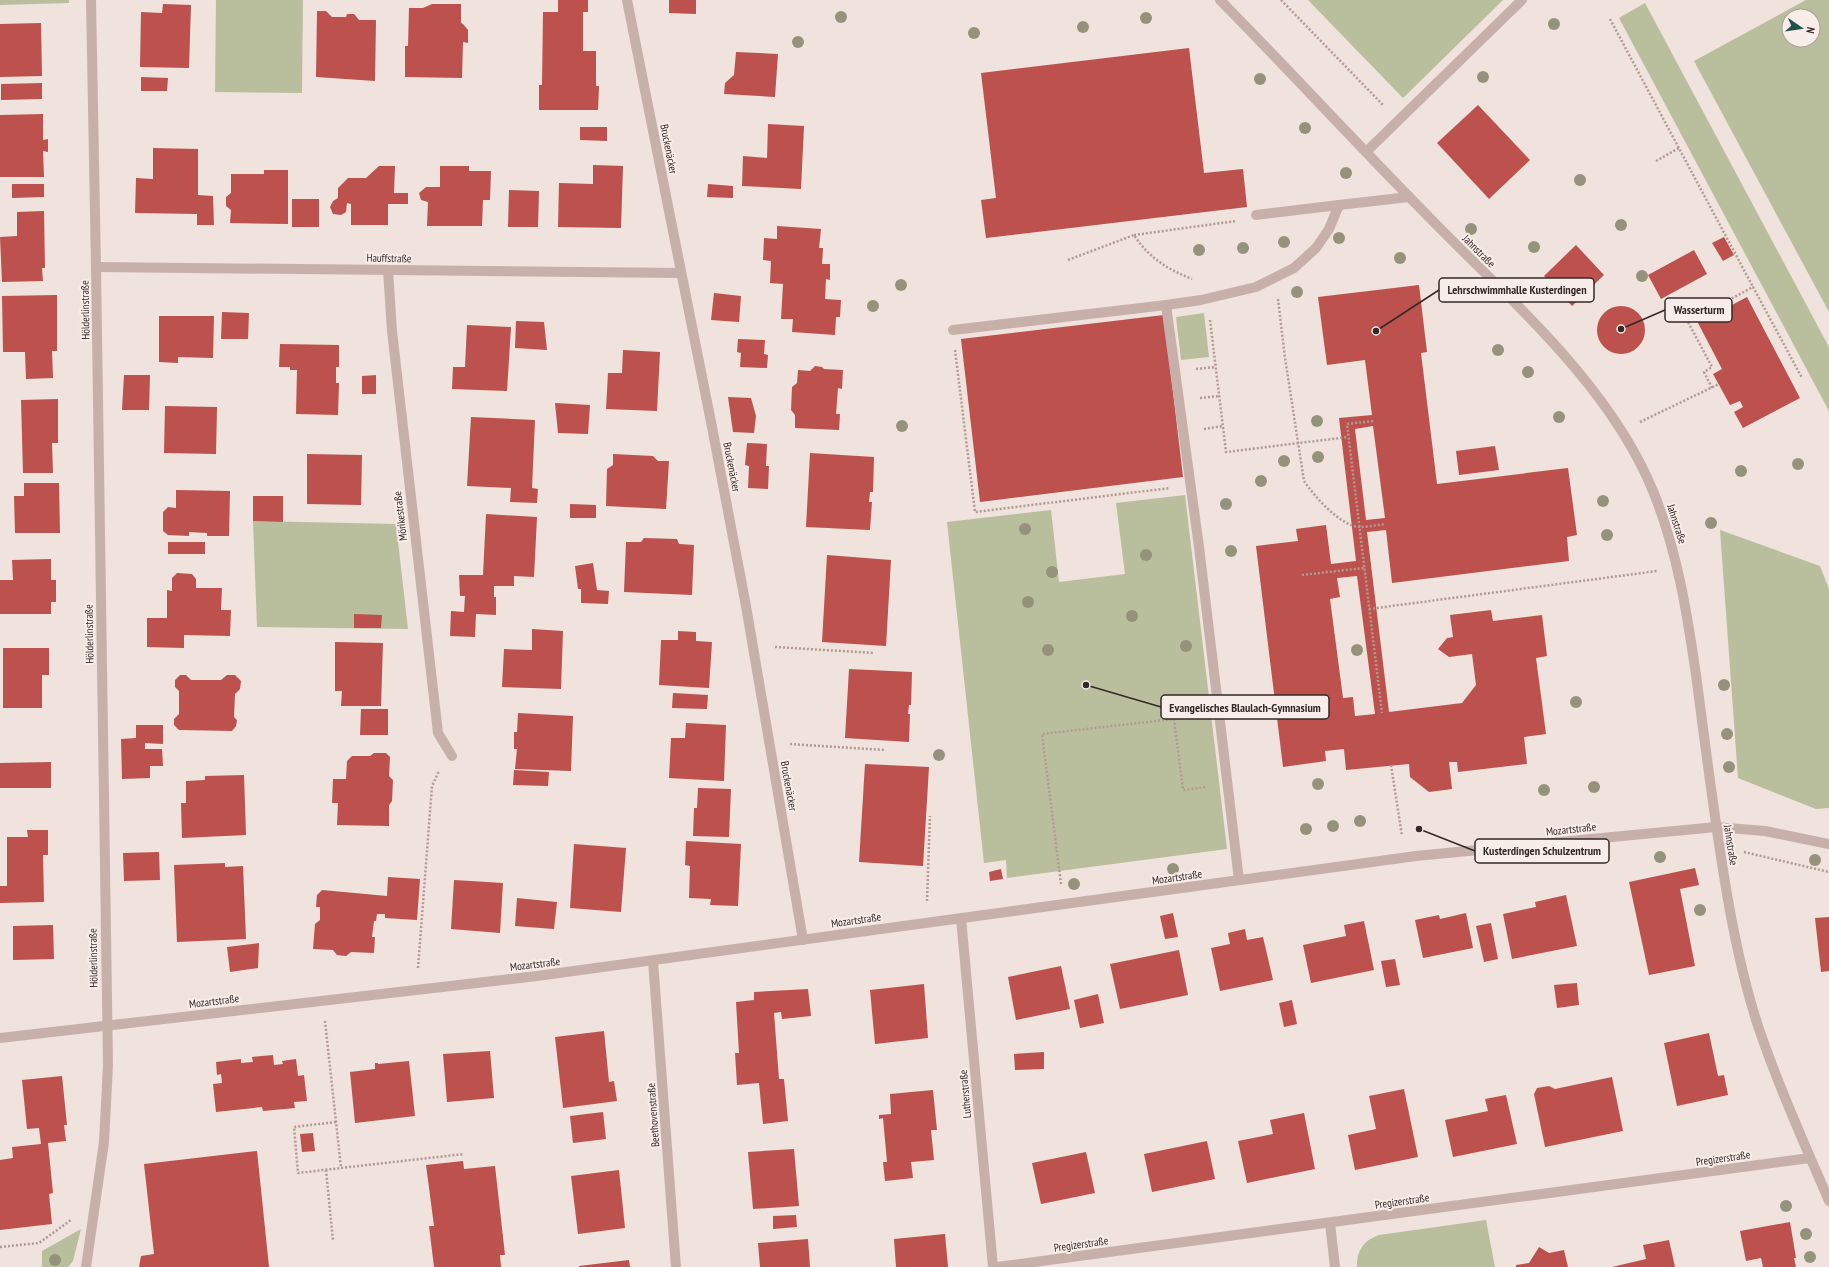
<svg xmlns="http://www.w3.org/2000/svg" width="1829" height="1267" font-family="'PT Sans Narrow',sans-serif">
	<rect width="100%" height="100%" fill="#f0e2dc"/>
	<g fill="#b9be9d" fill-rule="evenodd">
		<polygon points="0,0 69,0 69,3 0,5"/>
		<polygon points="216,0 303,0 302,93 215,92"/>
		<polygon points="1308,0 1503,0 1403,98"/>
		<path d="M 1806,0 L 1829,0 L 1829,312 L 1694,61 ZM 1789,16 L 1813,16 L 1813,40 L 1789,40 Z"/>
		<polygon points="1645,3 1829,347 1829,411 1619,18"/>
		<polygon points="1204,313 1209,357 1181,360 1176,317"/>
		<polygon points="1185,495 1227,849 1007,878 1006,860 984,863 947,522 1051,510 1059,582 1125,574 1116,503"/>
		<polygon points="253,521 396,524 408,629 257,627"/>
		<polygon points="1720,530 1820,566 1829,589 1829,808 1816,809 1738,778"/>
		<path d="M 1486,1220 L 1495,1267 L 1357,1267 C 1356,1251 1364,1240 1379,1235 Z"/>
		<polygon points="81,1229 73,1261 68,1267 42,1267 42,1251"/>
	</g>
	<g fill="#bc514d" fill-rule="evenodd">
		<polygon points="558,0 588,0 588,12 583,12 583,51 596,51 596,86 599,86 598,110 539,110 539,85 542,85 543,12 558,12"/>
		<polygon points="669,0 696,0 696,14 669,13"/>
		<polygon points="163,4 191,5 189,68 140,67 141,12 162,13"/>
		<polygon points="432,4 461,4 461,23 463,24 468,30 468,43 463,42 462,78 405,77 405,46 408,46 409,8 423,8"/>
		<polygon points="317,11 326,11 332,17 346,17 347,14 354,14 359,20 376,20 375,81 316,77"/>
		<polygon points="41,23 42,76 0,77 0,24"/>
		<polygon points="1189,48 1204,173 1243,169 1247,207 986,238 981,200 996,198 981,73"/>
		<polygon points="736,52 778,54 775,97 724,94 725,83 734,75"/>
		<polygon points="141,77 168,78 167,91 141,91"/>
		<polygon points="42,83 42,99 1,100 1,84"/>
		<polygon points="1478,105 1530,160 1489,199 1437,143"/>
		<polygon points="43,114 43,140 48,139 48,152 43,151 44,177 0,177 0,115"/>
		<polygon points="768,124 804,126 801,189 742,186 743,156 767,158"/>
		<polygon points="580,127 607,127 607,141 580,140"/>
		<polygon points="153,148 198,149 198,195 213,196 214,225 197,225 197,214 135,213 136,178 153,179"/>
		<polygon points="593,165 623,166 621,228 558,227 559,183 593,184"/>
		<polygon points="379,166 395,166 394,193 408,193 408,204 388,204 388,225 351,225 351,204 347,203 346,212 341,215 333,214 330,207 333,201 338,198 338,188 348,178 366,178"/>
		<polygon points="440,166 469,166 469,171 491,171 490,200 483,200 482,226 427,226 428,202 421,200 419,193 426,187 440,187"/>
		<polygon points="264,170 288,170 288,224 230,223 231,210 226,206 226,197 231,193 231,174 264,174"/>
		<polygon points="12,184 44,184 44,197 12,198"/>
		<polygon points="708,184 733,186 733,198 707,197"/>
		<polygon points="509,190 539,191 538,227 508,227"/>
		<rect x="292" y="199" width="27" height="28"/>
		<polygon points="44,211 45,268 42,268 43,281 2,282 0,237 17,236 17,212"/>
		<polygon points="777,226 821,229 819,248 823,248 822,264 830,264 830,280 826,279 825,299 841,300 840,317 836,317 835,335 792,332 793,319 781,319 783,284 770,283 771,261 763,260 764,238 777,239"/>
		<polygon points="1724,237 1734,255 1723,261 1712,243"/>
		<polygon points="1576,245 1604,275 1572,306 1544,276"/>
		<polygon points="1694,250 1707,274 1661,299 1648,275"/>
		<path d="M 1419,285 L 1427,352 L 1421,353 L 1437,484 L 1568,468 L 1577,535 L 1567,537 L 1569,561 L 1392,583 L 1386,530 L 1367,532 L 1389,712 L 1462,703 L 1476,685 L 1472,654 L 1449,657 L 1438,649 L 1447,638 L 1453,637 L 1450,615 L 1491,610 L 1493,621 L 1542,615 L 1547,656 L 1536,658 L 1546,734 L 1524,737 L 1527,764 L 1458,772 L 1457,762 L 1449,762 L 1452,789 L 1429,792 L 1410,777 L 1409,764 L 1346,770 L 1344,749 L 1325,751 L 1326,761 L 1283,767 L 1256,546 L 1298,541 L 1296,529 L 1326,525 L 1331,564 L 1356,561 L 1339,418 L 1372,415 L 1365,360 L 1327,365 L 1318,297 ZM 1373,426 L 1385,518 L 1366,520 L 1355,429 ZM 1357,576 L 1375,714 L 1355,716 L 1353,697 L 1343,698 L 1330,599 L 1340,597 L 1337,578 Z"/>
		<polygon points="714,293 741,296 739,322 711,320"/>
		<polygon points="57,295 57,351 52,351 53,378 26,379 25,352 3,352 2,296"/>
		<polygon points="1747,297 1800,398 1743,428 1734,412 1743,407 1740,401 1730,405 1713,374 1722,369 1698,323"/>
		<circle cx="1621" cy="330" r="24"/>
		<polygon points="222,312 249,313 248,339 221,339"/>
		<polygon points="1164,315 1183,477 980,502 961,339"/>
		<polygon points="159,316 214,316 213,358 178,357 178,363 159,362"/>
		<polygon points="516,321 544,322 547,350 515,348"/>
		<polygon points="467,325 511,327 507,391 452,389 453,367 465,367"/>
		<polygon points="738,339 765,340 764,354 768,355 767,368 740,367 741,353 737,352"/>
		<polygon points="280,344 339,345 339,367 336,367 336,383 339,383 338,415 296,414 297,370 290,370 290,367 279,367"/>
		<polygon points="623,350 660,352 657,411 606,409 608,373 622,373"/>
		<polygon points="815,366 822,367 824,369 843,370 842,389 838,388 836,414 840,414 839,430 795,428 795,415 791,410 792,387 797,383 798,370 810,371"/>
		<polygon points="124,375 150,375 149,410 122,410"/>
		<polygon points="376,375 376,394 362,394 362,376"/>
		<polygon points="728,397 751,398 756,416 754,433 733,432"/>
		<polygon points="58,399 58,443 52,443 53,473 23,473 21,400"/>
		<polygon points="555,403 590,405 588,434 558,433"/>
		<polygon points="165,406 217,407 216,454 164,453"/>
		<polygon points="471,417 535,420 532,488 538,489 537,503 510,502 511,488 467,486"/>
		<polygon points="747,443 767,444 766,466 769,466 768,489 748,488 749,466 745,465"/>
		<polygon points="1495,446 1499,470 1459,475 1456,451"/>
		<polygon points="810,453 874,457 873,492 870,492 869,502 872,502 870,530 806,527"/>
		<polygon points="307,454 362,455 361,505 307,504"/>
		<polygon points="613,454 653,456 658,461 669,461 666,509 606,506 607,469 613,465"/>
		<polygon points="24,483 59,483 60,533 15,533 14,496 24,496"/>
		<polygon points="176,490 230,491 229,536 207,536 207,533 189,532 189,536 168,535 163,531 163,512 168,507 176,508"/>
		<polygon points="253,496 283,496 283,522 253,521"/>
		<polygon points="570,504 596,505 596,518 570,518"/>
		<polygon points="486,514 537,517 534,577 514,576 514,586 494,586 494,597 496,597 496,615 476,614 475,637 450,636 451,611 464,612 465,596 460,596 459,575 483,575"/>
		<polygon points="644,538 677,539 679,544 694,545 692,595 624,592 626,542 641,542"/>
		<rect x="168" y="542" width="37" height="12"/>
		<polygon points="827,555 891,560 886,646 822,642"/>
		<polygon points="51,559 51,580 56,580 56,602 51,602 51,614 0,614 0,580 13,580 12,560"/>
		<polygon points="593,563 597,590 609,591 608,604 581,603 581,589 578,589 575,566"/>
		<polygon points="177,573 192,574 196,579 196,588 222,588 221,610 231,610 230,636 184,635 184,648 147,647 147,618 167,618 167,590 172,591 172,578"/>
		<polygon points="354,614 382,615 381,628 354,628"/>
		<polygon points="532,629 563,631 561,689 502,687 504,649 532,650"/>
		<polygon points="678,631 696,632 696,641 712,642 709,688 659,685 661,640 678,640"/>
		<polygon points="335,642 383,643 381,706 341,706 342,691 335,691"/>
		<polygon points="3,648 49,648 49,675 42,675 42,708 3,708"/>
		<polygon points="849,669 912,672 911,705 909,705 908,714 910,714 909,742 845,738"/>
		<polygon points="180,675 186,675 191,680 221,680 227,675 235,675 241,681 240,689 235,694 234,717 237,720 236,726 232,731 179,730 174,725 174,719 179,714 179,691 175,687 175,680"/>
		<polygon points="673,693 708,695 707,709 672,708"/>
		<polygon points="361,709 388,709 388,735 360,735"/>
		<polygon points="518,713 573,716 571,771 515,769 517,749 514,749 514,732 517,732"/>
		<polygon points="686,723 726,725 724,781 669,778 671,738 685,738"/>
		<polygon points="136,725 163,725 163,744 145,743 145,749 162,749 163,766 150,766 150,778 122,779 121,739 136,738"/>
		<polygon points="374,753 386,753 390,757 389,776 393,780 392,801 389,805 389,826 337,825 338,803 332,803 333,779 346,779 347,761 352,756 370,756"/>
		<polygon points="51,762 51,788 0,788 0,763"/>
		<polygon points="865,764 929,767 923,866 859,862"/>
		<polygon points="514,770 549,772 548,786 513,785"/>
		<polygon points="244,775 246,835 182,838 181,803 186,803 186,781 205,780 205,776"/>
		<polygon points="698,788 731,789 729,837 693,836 694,808 697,808"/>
		<polygon points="27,830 48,830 48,855 43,855 44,902 0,903 0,886 7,886 7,837 28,837"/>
		<polygon points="686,841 741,844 738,906 710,905 711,899 689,898 690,866 685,865"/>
		<polygon points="574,844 626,848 621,912 570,908"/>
		<polygon points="159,852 160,880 124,881 123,853"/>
		<polygon points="225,863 225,867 243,866 246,939 177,942 174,865"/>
		<polygon points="1695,868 1699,885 1680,889 1695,966 1649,975 1629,882"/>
		<polygon points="1001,869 1003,879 990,881 989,872"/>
		<polygon points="388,877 420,879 417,920 385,918 385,914 377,914 376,921 374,921 372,937 375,937 374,953 351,952 346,956 337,955 333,950 313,949 315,924 320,920 320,907 316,907 317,895 322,890 387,896"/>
		<polygon points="454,880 503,883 500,933 451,929"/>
		<polygon points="1566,895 1577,946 1512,959 1503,914 1536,907 1535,902"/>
		<polygon points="517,898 557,902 554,929 515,926"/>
		<polygon points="1173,913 1178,937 1165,939 1160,916"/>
		<polygon points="1466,913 1473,948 1423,958 1415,920 1439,915 1440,919"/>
		<polygon points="1829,917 1829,971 1821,972 1815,918"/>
		<polygon points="1364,921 1374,970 1311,983 1303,945 1346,936 1344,925"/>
		<polygon points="1491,923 1498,959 1484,962 1476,926"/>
		<polygon points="53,925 54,959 13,960 13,926"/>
		<polygon points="1245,929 1247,940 1263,937 1273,980 1220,991 1211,948 1230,944 1228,933"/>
		<polygon points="259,943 258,968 230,972 227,947"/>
		<polygon points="1179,950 1188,995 1120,1009 1110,964"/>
		<polygon points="1395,959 1400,985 1386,987 1381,961"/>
		<polygon points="1061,966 1070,1009 1016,1020 1008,977"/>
		<polygon points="1577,983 1579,1005 1557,1008 1554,985"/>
		<polygon points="924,984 928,1038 875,1044 870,990"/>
		<polygon points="808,989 811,1016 782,1019 781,1012 774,1013 779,1079 784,1079 788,1121 763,1124 759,1083 737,1085 735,1053 739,1053 736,1002 754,1000 754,992"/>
		<polygon points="1098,994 1104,1023 1080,1028 1074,1000"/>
		<polygon points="1292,1000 1297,1024 1284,1027 1279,1003"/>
		<polygon points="604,1031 609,1082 614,1081 617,1101 563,1108 555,1037"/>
		<polygon points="1709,1033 1718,1076 1724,1075 1728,1095 1677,1106 1664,1043"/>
		<polygon points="490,1051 494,1098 447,1102 443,1054"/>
		<polygon points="1044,1052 1044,1069 1015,1070 1014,1054"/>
		<polygon points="273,1055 274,1065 283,1064 282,1061 296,1059 298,1076 304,1075 307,1101 294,1102 295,1108 263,1111 262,1107 216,1112 213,1084 222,1083 221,1074 217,1075 216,1062 241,1059 241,1063 253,1062 252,1057"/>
		<polygon points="409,1061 415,1116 355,1123 350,1072 375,1069 375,1063 378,1063 378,1064"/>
		<polygon points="62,1076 67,1125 64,1125 66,1141 48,1143 53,1193 49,1194 52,1224 0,1230 0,1160 13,1158 12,1147 41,1144 39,1128 27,1129 22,1080"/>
		<polygon points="1612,1077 1623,1131 1545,1147 1534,1094 1537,1088 1549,1086 1555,1089"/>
		<polygon points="1404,1089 1418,1157 1355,1170 1348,1135 1376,1129 1369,1096"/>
		<polygon points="933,1090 937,1130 931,1130 934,1160 911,1162 913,1178 885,1181 883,1162 887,1162 883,1118 879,1119 879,1115 891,1114 890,1094"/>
		<polygon points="1506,1095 1517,1144 1453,1157 1445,1120 1488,1111 1485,1099"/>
		<polygon points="603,1112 606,1139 573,1143 570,1116"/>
		<polygon points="1304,1113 1315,1169 1247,1183 1238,1141 1273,1134 1270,1120"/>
		<polygon points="313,1133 315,1151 302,1152 300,1134"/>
		<polygon points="1207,1141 1215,1179 1152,1192 1144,1154"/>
		<polygon points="794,1149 799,1206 753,1209 748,1152"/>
		<polygon points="257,1151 269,1267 139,1267 141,1256 154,1254 144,1164"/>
		<polygon points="1086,1152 1095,1193 1041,1204 1032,1163"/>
		<polygon points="463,1161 464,1169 495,1166 505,1255 500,1255 501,1267 434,1267 429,1226 434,1226 426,1165"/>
		<polygon points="619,1170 625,1228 578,1234 571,1176"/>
		<polygon points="796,1215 797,1227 773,1229 773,1216"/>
		<polygon points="1790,1222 1796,1258 1794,1258 1796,1267 1763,1267 1761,1258 1746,1261 1740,1231"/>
		<polygon points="945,1234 948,1267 896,1267 894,1239"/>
		<polygon points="808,1239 810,1267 760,1267 758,1243"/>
		<polygon points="1669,1240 1675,1267 1612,1267 1646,1259 1643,1245"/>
		<polygon points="1539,1247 1549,1253 1564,1250 1568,1267 1516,1267 1516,1265 1529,1263"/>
		<polygon points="629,1260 630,1267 579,1267 579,1266"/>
	</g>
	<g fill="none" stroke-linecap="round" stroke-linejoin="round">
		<g stroke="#b29a93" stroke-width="2.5" stroke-dasharray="2 2" stroke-linecap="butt">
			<polyline points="1281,0 1384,106"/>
			<polyline points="1610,19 1753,287"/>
			<polyline points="1656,161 1679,148"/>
			<polyline points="1134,235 1236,221"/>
			<path d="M 1068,260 L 1134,235 C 1149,258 1167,269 1192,279"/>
			<path d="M 1278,299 L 1285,358 L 1304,481 C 1315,497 1340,526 1360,527 C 1368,527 1377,525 1385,524"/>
			<polyline points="1210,320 1226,452 1348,437"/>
			<polyline points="955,350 975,512 1170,488"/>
			<polyline points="1196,369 1216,367"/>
			<polyline points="1712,388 1704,372 1712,367 1688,322 1753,287 1802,378"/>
			<polyline points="1200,398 1220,396"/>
			<polyline points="1373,421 1347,424 1382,713"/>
			<polyline points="1640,422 1719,384"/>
			<polyline points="1204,429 1223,426"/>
			<polyline points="1302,575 1364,568"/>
			<polyline points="1369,609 1657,571"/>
			<polyline points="775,647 874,653"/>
			<polyline points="790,744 885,750"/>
			<polyline points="1391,765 1402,836"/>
			<polyline points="1744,852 1829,872"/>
			<polyline points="1061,884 1042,734 1174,719 1183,790 1206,787"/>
			<polyline points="927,901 930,816"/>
			<polyline points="418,968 432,786 439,771"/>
			<polyline points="325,1021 341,1168 464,1154"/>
			<polyline points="336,1122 294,1127 298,1173 341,1168"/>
			<polyline points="326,1170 333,1241"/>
			<polyline points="0,1247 39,1243 71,1220"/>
		</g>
		<g stroke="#c7b0a9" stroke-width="10">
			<polyline points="1366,152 1522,0"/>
			<polyline points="1256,215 1339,205"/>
			<polyline points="1166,305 1199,547 1239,880"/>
			<polyline points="953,330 1166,305 1201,300 1256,287 1294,268 1316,248 1329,229 1339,205 1409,197"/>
		</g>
		<g stroke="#c7b0a9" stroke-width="10">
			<polyline points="627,0 712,427 746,606 803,940"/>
			<path d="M 1220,0 C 1289,70 1355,142 1424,212 C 1505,296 1608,381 1653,491 C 1677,550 1687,612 1696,675 C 1705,742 1713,809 1724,876 C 1732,926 1742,977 1758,1026 C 1778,1085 1804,1143 1829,1201"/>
			<polyline points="96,267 681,273"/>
			<polyline points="388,270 392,331 438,733 452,756"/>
			<polyline points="961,918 993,1267"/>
			<polyline points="653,961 676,1267"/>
			<polyline points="0,1038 537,976 1416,856 1716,827 1765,831 1829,844"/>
			<polyline points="1330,1223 1335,1267"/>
			<polyline points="86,1267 104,1142 108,1065 96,267 91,0"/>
			<polyline points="997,1267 1810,1158"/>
		</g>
	</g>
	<g fill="#95927c">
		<circle cx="841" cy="17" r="6"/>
		<circle cx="1146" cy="18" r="6"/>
		<circle cx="1554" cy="24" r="6"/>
		<circle cx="1083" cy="27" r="6"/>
		<circle cx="974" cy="33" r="6"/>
		<circle cx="798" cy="42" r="6"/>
		<circle cx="1483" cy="77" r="6"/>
		<circle cx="1260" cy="79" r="6"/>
		<circle cx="1305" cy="128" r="6"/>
		<circle cx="1346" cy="173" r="6"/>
		<circle cx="1580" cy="180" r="6"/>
		<circle cx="1621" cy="225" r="6"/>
		<circle cx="1471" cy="229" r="6"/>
		<circle cx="1339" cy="238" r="6"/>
		<circle cx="1284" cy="242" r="6"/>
		<circle cx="1534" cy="247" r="6"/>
		<circle cx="1243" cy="248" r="6"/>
		<circle cx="1199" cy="250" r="6"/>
		<circle cx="1400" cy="258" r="6"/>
		<circle cx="1642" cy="276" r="6"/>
		<circle cx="901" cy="285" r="6"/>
		<circle cx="1297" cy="292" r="6"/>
		<circle cx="873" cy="306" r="6"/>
		<circle cx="1498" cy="350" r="6"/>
		<circle cx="1528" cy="372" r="6"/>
		<circle cx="1559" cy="417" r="6"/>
		<circle cx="1317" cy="421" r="6"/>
		<circle cx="902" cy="426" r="6"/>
		<circle cx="1318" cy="457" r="6"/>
		<circle cx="1284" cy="461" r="6"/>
		<circle cx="1798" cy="464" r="6"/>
		<circle cx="1741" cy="471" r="6"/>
		<circle cx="1261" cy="481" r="6"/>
		<circle cx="1603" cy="501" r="6"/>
		<circle cx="1226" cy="504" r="6"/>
		<circle cx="1711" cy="523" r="6"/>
		<circle cx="1025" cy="529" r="6"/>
		<circle cx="1607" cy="535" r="6"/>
		<circle cx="1231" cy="551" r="6"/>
		<circle cx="1146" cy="555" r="6"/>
		<circle cx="1052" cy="572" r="6"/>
		<circle cx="1028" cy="602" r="6"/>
		<circle cx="1132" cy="616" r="6"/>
		<circle cx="1186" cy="646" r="6"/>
		<circle cx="1048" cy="650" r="6"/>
		<circle cx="1357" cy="650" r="6"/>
		<circle cx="1724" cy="685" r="6"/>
		<circle cx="1576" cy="702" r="6"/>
		<circle cx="1727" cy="734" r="6"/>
		<circle cx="939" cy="755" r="6"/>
		<circle cx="1729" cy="767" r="6"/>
		<circle cx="1318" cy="784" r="6"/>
		<circle cx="1594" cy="787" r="6"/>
		<circle cx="1544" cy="790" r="6"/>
		<circle cx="1360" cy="821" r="6"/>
		<circle cx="1333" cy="826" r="6"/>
		<circle cx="1306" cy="829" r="6"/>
		<circle cx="1660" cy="857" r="6"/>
		<circle cx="1815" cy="860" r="6"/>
		<circle cx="1173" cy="869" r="6"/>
		<circle cx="1074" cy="884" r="6"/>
		<circle cx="1700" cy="910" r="6"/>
		<circle cx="1786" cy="1206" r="6"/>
		<circle cx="1806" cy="1234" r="6"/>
		<circle cx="1810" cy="1257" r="6"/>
		<circle cx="55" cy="1260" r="6"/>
	</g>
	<g text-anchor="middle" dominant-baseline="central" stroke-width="4" stroke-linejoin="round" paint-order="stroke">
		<g font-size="11" fill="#342928" stroke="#f8ede8">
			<text transform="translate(669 149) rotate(79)">Bruckenäcker</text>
			<text transform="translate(1479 251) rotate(45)">Jahnstraße</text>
			<text transform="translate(389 258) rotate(1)">Hauffstraße</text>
			<text transform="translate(85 310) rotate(-91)">Hölderlinstraße</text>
			<text transform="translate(732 467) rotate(79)">Bruckenäcker</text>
			<text transform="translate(400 516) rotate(-97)">Mörikestraße</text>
			<text transform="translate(1677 524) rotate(72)">Jahnstraße</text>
			<text transform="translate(89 634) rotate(-91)">Hölderlinstraße</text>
			<text transform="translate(789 786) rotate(80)">Bruckenäcker</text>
			<text transform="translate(1571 829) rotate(-6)">Mozartstraße</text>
			<text transform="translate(1731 845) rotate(81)">Jahnstraße</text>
			<text transform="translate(1177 877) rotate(-8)">Mozartstraße</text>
			<text transform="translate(856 920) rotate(-8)">Mozartstraße</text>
			<text transform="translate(93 958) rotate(-91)">Hölderlinstraße</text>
			<text transform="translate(535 964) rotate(-7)">Mozartstraße</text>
			<text transform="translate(214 1001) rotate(-7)">Mozartstraße</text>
			<text transform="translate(965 1094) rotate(-95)">Lutherstraße</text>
			<text transform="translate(653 1115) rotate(-94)">Beethovenstraße</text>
			<text transform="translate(1723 1158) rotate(-8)">Pregizerstraße</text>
			<text transform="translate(1402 1201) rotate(-8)">Pregizerstraße</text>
			<text transform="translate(1081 1244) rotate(-8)">Pregizerstraße</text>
		</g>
	</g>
	<path fill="none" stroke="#342928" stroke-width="1.5" d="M1376 331L1439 290M1621 329L1665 310M1086 685L1161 707M1419 829L1475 851"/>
	<g fill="#342928" stroke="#f8ede8" stroke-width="1.5">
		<circle cx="1376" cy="331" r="4"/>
		<circle cx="1621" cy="329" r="4"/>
		<circle cx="1086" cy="685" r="4"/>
		<circle cx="1419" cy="829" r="4"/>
	</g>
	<g fill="#f8ede8" stroke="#342928" stroke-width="1.5">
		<rect x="1439" y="278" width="155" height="24" rx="4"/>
		<rect x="1665" y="298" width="67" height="24" rx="4"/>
		<rect x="1161" y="695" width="168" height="24" rx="4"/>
		<rect x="1475" y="839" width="134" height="24" rx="4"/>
	</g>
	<g font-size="12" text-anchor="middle" font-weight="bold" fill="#342928">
		<text x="1517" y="294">Lehrschwimmhalle Kusterdingen</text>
		<text x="1699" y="314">Wasserturm</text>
		<text x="1245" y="712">Evangelisches Blaulach-Gymnasium</text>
		<text x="1542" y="855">Kusterdingen Schulzentrum</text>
	</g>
	<g transform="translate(1801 28) rotate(103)"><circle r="19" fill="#f8ede8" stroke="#aa9f9b"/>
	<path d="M0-3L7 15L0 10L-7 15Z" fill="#21524c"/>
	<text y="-6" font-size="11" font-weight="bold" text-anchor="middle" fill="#342928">N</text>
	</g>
</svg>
